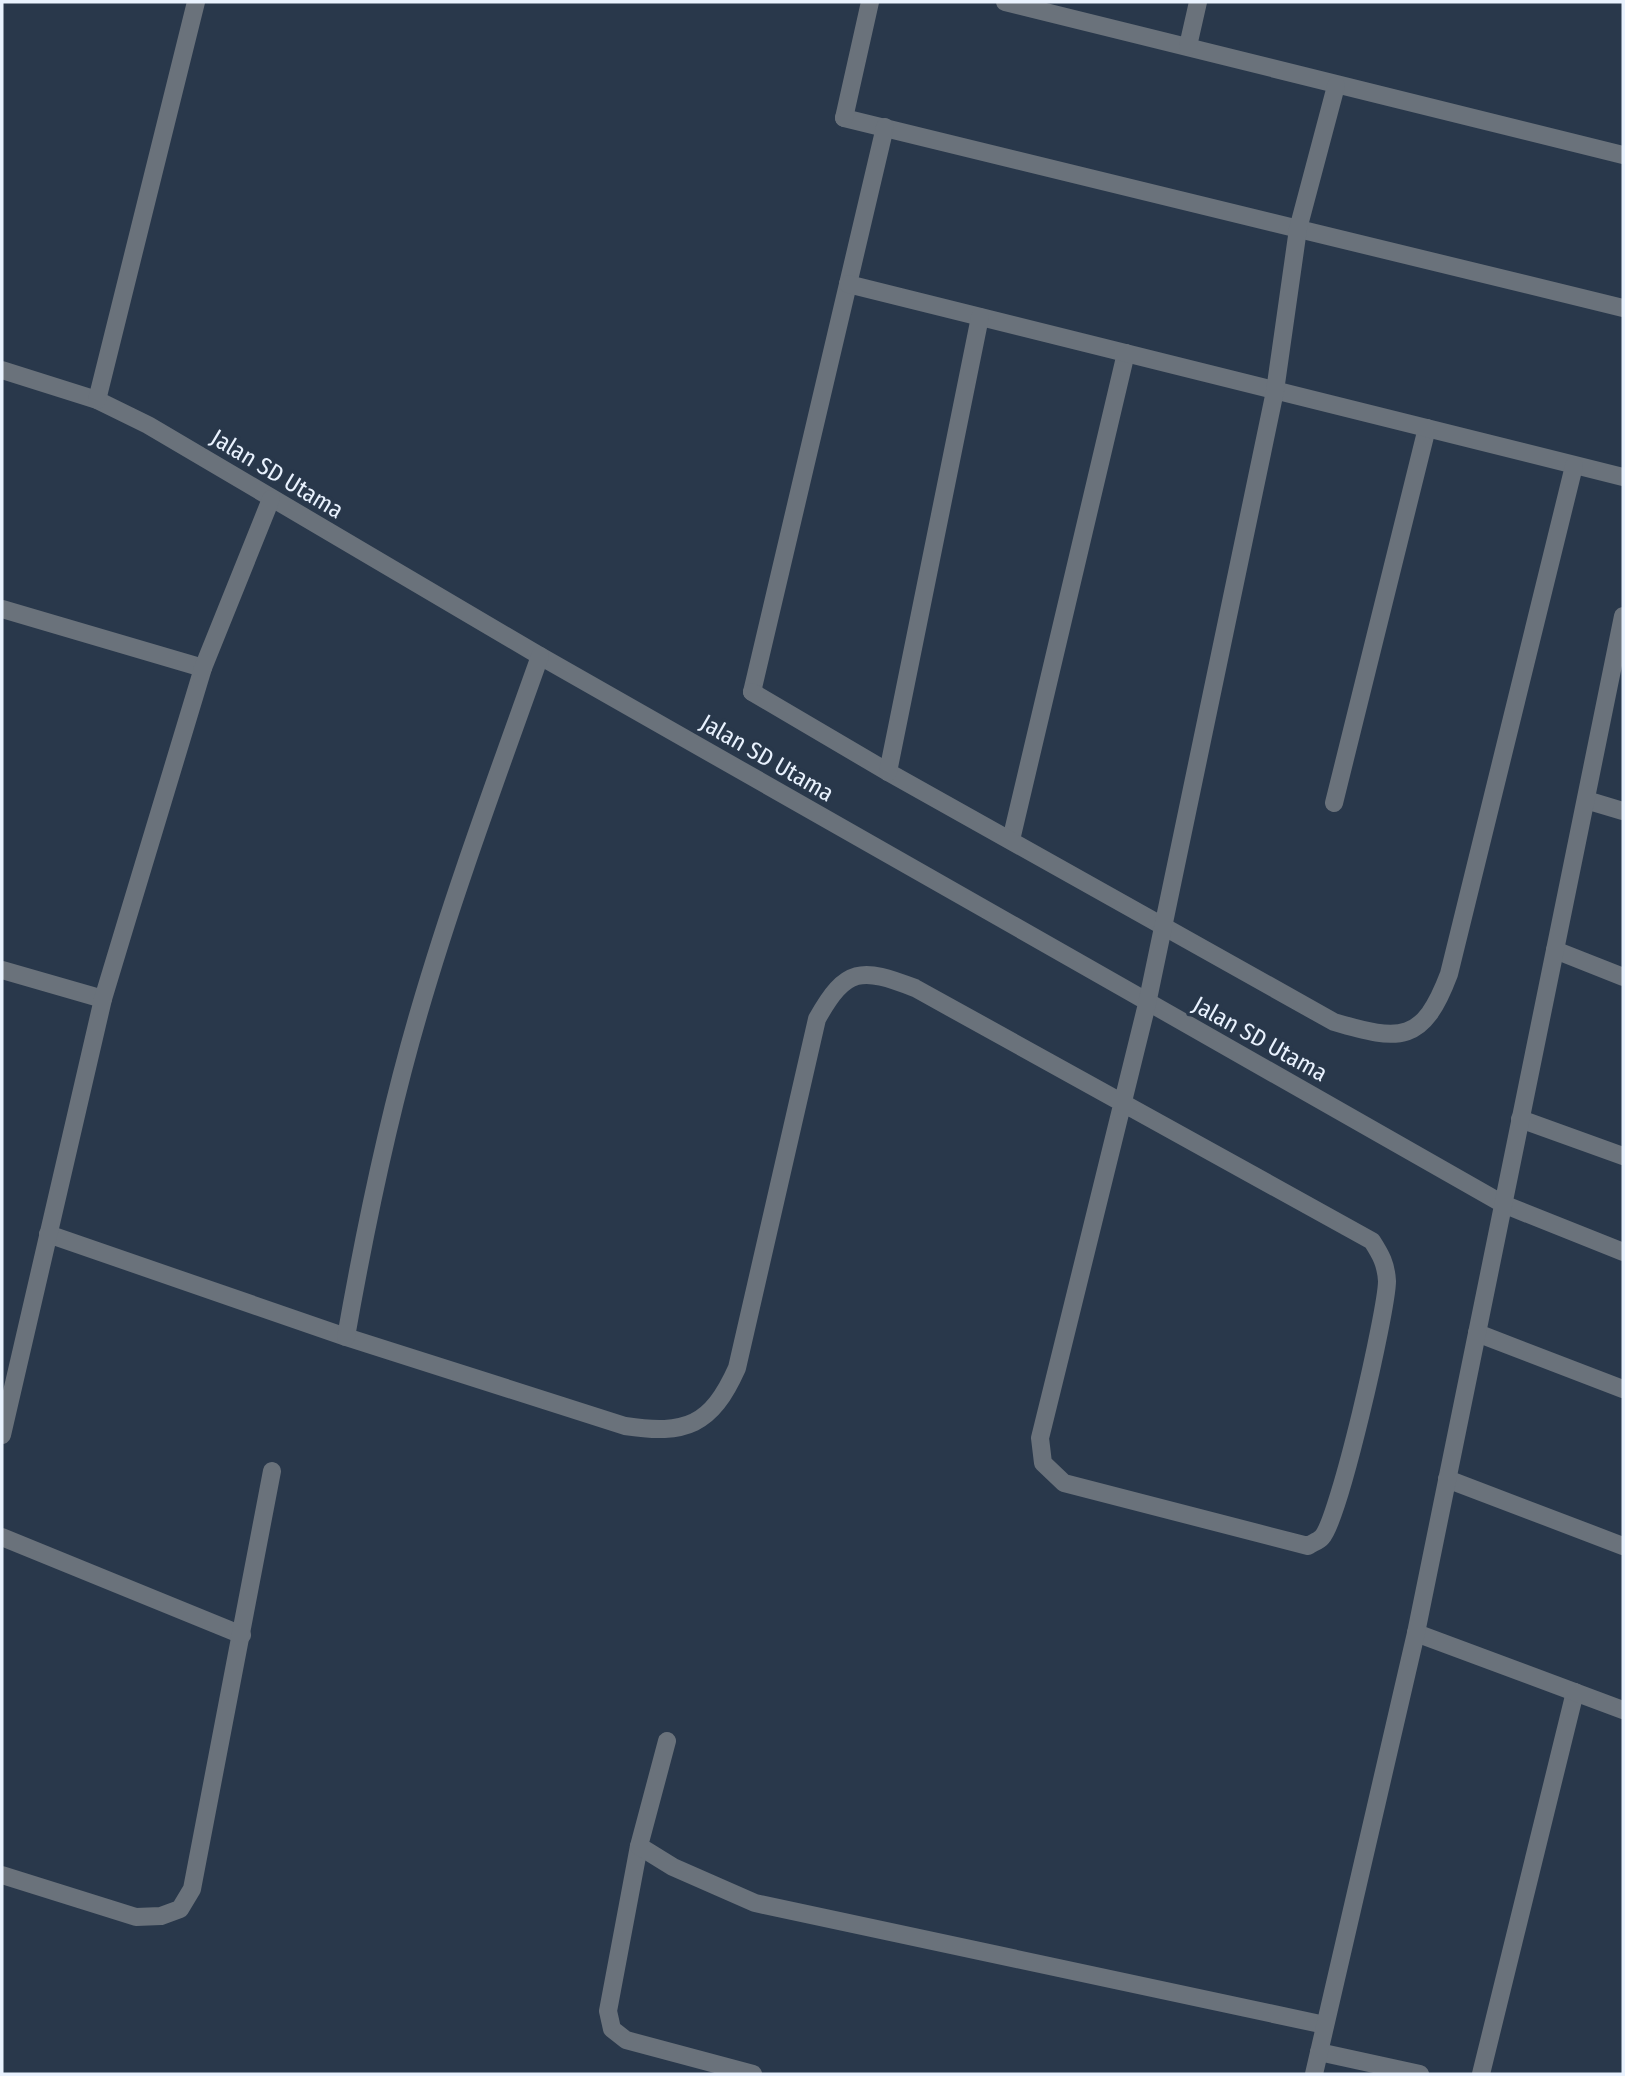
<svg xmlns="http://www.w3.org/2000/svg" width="1625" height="2076" font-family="'Fira Sans Condensed',sans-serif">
	<rect width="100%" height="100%" fill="#29384b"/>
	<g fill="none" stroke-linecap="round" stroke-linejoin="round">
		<g stroke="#6a727b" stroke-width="18">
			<polyline points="844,118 1623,308"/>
			<polyline points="752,692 885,127"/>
			<polyline points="1334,803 1427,428"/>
			<polyline points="1011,840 1126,353"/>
			<polyline points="1555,950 1623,977"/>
			<polyline points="1447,1479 1623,1546"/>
			<polyline points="639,1846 608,2011 612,2029 626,2040 753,2074"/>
			<polyline points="1481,2074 1575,1692"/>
		</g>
		<g stroke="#6a727b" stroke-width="18">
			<polyline points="1005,2 1623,155"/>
			<polyline points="1188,46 1198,2"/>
			<polyline points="844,118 870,2"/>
			<polyline points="848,284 1623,477"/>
			<polyline points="2,370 97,400 148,425 540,656 1503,1204 1623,1252"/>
			<polyline points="97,400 196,2"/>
			<polyline points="2,609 203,668"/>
			<path d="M 752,692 L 888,772 L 1334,1022 C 1401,1042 1423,1043 1449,974 L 1574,466"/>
			<polyline points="888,772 980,317"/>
			<polyline points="1586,800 1623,811"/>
			<polyline points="2,970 103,999"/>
			<polyline points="1520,1119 1623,1156"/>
			<path d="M 48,1234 L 346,1337 L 625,1426 C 686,1435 711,1426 737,1368 L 817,1019 C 846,967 861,967 915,988 L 1372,1241 C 1381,1255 1386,1264 1387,1281 C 1387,1310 1339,1520 1322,1537 C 1319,1541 1312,1543 1308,1546 L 1064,1483 L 1043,1463 L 1040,1438 L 1147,1004 L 1275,391 L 1298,229 L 1336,86"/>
			<polyline points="1477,1333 1623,1389"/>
			<path d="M 346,1337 C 365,1229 388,1118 419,1012 C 454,892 498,774 540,656"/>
			<polyline points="2,1435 103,999 203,668 271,499"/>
			<polyline points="2,1537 242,1635"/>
			<polyline points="1416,1633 1623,1710"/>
			<polyline points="667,1741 639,1846 673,1867 755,1903 1325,2025"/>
			<polyline points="2,1875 136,1917 161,1916 180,1909 192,1889 272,1471"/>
			<polyline points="1319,2052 1420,2074"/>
			<polyline points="1314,2074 1416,1633 1623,616"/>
		</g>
	</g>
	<g text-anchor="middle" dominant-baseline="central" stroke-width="7" stroke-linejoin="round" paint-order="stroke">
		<g font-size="24" fill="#e9f2fe" stroke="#29384b">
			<text transform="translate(277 474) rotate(31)">Jalan SD Utama</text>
			<text transform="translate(767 758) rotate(30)">Jalan SD Utama</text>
			<text transform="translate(1260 1039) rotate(29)">Jalan SD Utama</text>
		</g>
	</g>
	<rect width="1625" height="2076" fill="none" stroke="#e9f2fe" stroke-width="7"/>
</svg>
